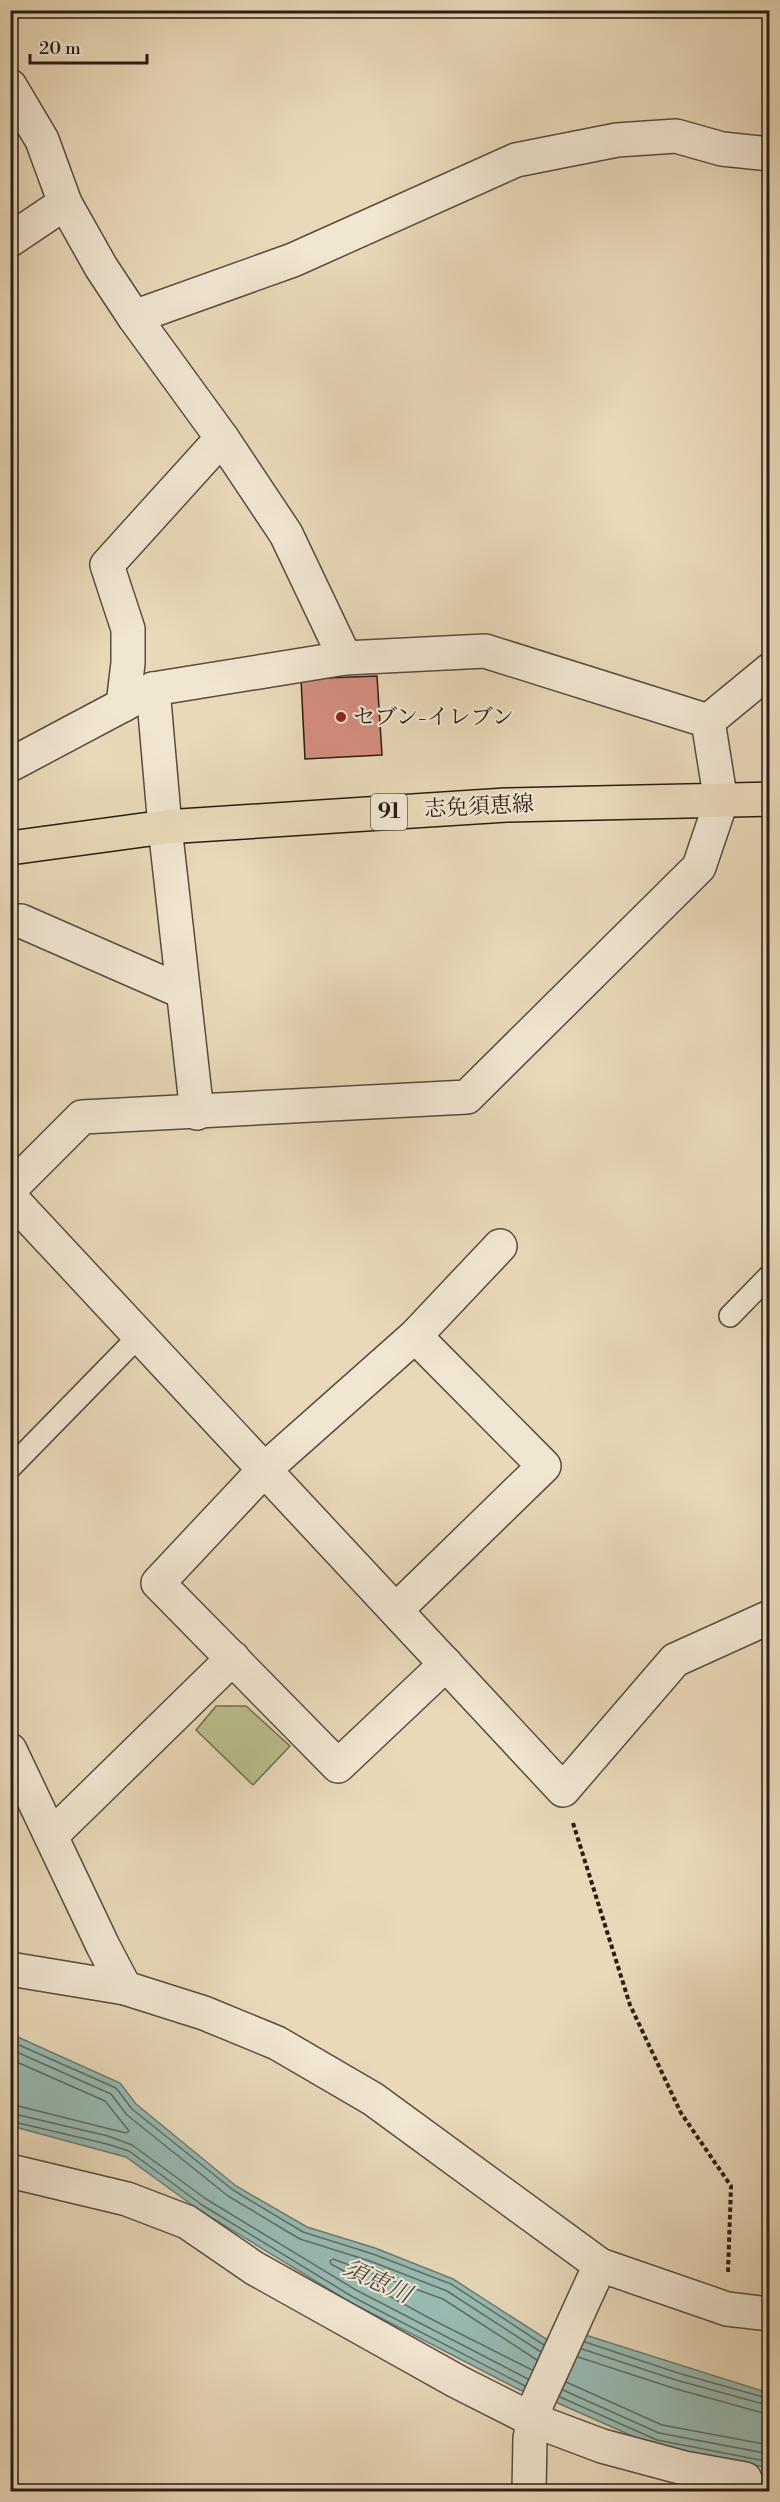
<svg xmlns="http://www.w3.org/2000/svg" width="780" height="2502" font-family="'Libre Bodoni','Noto Serif JP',serif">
	<rect width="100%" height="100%" fill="#e9d9b9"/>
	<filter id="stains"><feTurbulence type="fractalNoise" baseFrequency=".00333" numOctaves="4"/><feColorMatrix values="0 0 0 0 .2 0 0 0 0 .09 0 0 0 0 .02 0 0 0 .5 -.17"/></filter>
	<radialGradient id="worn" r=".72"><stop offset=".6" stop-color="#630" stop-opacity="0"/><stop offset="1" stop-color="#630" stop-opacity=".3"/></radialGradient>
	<polygon fill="#b9be8d" stroke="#716e51" stroke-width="1.5" points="216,1706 246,1706 290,1746 253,1785 196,1730"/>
	<polygon fill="#97bab2" stroke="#6b7b73" stroke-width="1.5" points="11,2034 120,2083 136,2104 236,2186 307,2227 375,2248 453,2279 546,2339 579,2333 769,2393 769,2468 655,2446 551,2400 520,2390 350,2302 199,2210 126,2157 11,2126"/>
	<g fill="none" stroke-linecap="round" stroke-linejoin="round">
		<g stroke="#606c64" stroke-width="1.5">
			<polyline points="10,2041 116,2088 132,2109 233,2190 303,2232 373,2254 451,2284 544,2345"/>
			<polyline points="10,2049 111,2094 127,2115 228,2196 300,2239 370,2261 447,2291 541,2352"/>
			<polyline points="10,2059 105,2101 129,2131 126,2133 10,2104"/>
			<polyline points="10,2113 108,2136 132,2145 206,2199 356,2290 528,2379"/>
			<polyline points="10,2121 107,2144 129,2151 202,2205 353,2297 525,2386"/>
			<polyline points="585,2342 678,2373 770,2399"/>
			<polyline points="582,2349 676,2380 770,2406"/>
			<polyline points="578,2357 673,2388 770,2415"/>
			<polyline points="532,2370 431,2319 331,2264 330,2261 333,2259 443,2299 537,2360"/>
			<polyline points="566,2382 662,2425 770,2445"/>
			<polyline points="563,2390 659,2433 770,2454"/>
			<polyline points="560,2397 657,2440 770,2462"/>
		</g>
	</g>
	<polygon fill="#d68e81" stroke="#291d15" stroke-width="1.5" points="377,676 382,755 305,759 301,679"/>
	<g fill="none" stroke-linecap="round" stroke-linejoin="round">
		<defs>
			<g id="service">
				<polyline points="730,1316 770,1275"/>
				<polyline points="10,1468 140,1335"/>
			</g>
			<g id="minor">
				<polyline points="10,86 42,140 65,203 101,267 134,317 222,438 286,534 345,658"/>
				<polyline points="10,240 65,203"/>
				<polyline points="134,317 293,260 516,160 617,140 676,136 722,149 770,154"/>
				<polyline points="153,689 165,827 197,1113"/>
				<polyline points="123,705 128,663 128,629 107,565 222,438"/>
				<polyline points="708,721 770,670"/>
				<polyline points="10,765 153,689 345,658 485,651 708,721 721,802 699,867 467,1097 82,1117 10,1189"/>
				<polyline points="10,922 21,921 183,992"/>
				<polyline points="10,1197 563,1790 675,1660 770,1617"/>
				<polyline points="396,1610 544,1466 415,1336"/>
				<polyline points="446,1664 338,1766 158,1583 265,1469 415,1336 500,1246"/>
				<polyline points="10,1750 103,1946 125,1988"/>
				<polyline points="51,1836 233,1658"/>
				<polyline points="10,2171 127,2199 187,2222 254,2268 458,2382 533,2420 602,2446 684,2468 745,2479"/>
				<polyline points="529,2492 530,2438 537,2403 600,2265"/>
			</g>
			<polyline id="tertiary" points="10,1969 125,1988 204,2013 277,2043 373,2099 600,2265 727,2309 770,2314"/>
			<polyline id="primary" points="10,848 165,827 506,805 770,799"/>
		</defs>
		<use href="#service" stroke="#594c3e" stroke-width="24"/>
		<use href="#minor" stroke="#594c3e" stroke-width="36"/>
		<use href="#tertiary" stroke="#594c3e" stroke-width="36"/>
		<use href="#primary" stroke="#291d15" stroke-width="36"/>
		<polyline stroke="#291d15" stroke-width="4" stroke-dasharray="4.5 3" stroke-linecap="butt" points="573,1823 630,2005 681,2113 731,2186 728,2272"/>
		<use href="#service" stroke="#f1e6d2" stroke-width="21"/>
		<use href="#minor" stroke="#f1e6d2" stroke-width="33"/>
		<use href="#tertiary" stroke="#f1e6d2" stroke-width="33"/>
		<use href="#primary" stroke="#e9d9b9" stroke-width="33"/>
	</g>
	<circle fill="#8f2418" stroke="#f1e6d2" stroke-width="2" cx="341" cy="717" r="6"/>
	<g text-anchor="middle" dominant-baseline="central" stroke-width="4.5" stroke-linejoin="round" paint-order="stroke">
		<rect fill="#f1e6d2" stroke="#65594e" stroke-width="1.5" x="371" y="794" width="36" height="36" rx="4.5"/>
		<g font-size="21" font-weight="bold" fill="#291d15">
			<text x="389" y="812">91</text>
		</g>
		<g font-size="22" fill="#291d15" stroke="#f1e6d2" text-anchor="start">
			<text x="353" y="717">セブン-イレブン</text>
		</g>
		<g font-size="22" fill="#291d15" stroke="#f1e6d2">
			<text transform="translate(479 807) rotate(-3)">志免須恵線</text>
		</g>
		<g font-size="24" font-style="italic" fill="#4a4c44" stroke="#f1e6d2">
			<text transform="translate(377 2282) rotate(24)">須恵川</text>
		</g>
	</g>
	<rect width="780" height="2502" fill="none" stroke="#e9d9b9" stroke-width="36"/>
	<rect x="12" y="12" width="756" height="2478" fill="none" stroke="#291d15" stroke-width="3"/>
	<rect x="18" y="18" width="744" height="2466" fill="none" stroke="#291d15" stroke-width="1.5"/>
	<path d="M30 54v9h117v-9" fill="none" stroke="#291d15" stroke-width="3"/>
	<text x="39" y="54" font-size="18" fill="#291d15" stroke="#f1e6d2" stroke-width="4.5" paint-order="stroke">20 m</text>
	<rect width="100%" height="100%" filter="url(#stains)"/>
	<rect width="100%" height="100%" fill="url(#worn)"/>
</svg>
